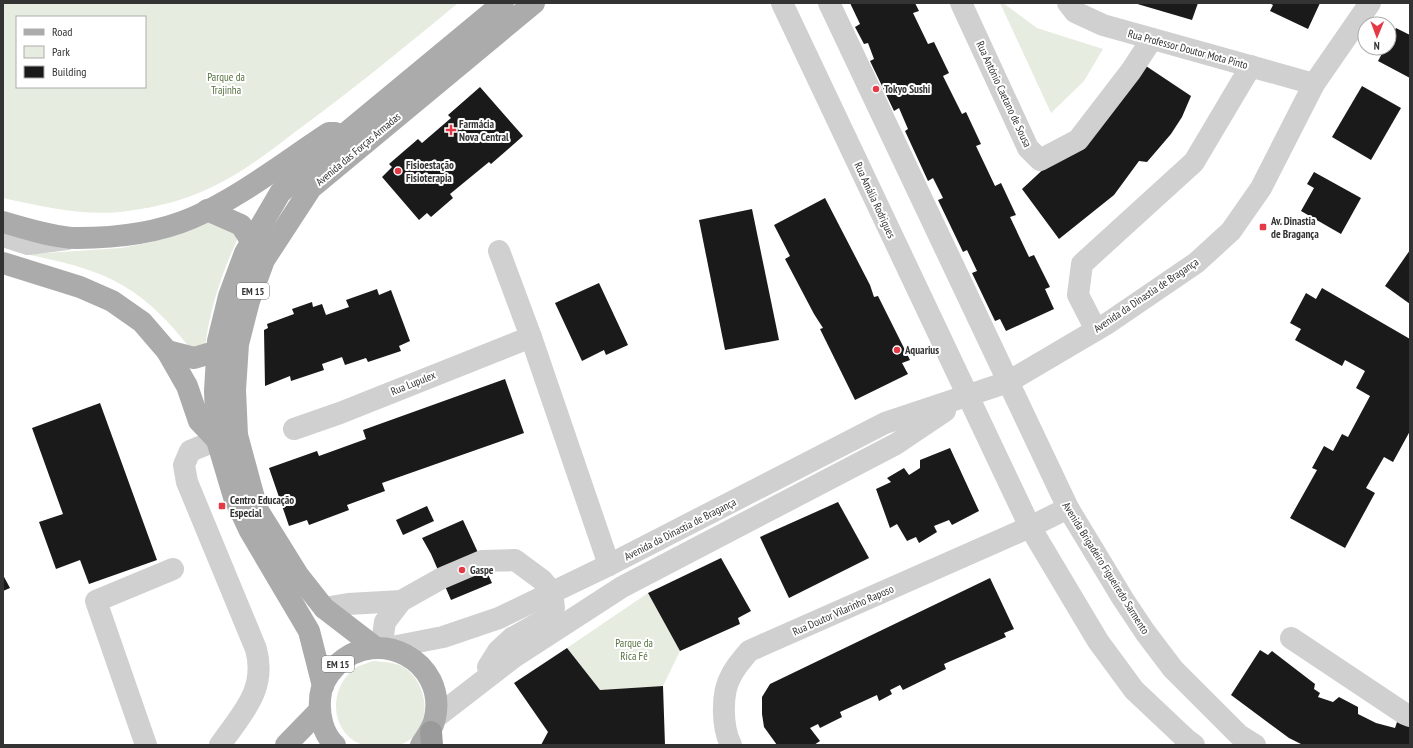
<svg xmlns="http://www.w3.org/2000/svg" width="1413" height="748" font-family="'PT Sans Narrow',sans-serif">
	<rect width="100%" height="100%" fill="#fff"/>
	<g fill="#e6ecdf" fill-rule="evenodd">
		<path d="M 3,3 L 458,3 C 405,47 351,91 295,132 C 269,152 242,173 212,187 C 186,200 157,207 128,211 C 86,217 44,207 3,198 ZM 17,17 L 145,17 L 145,87 L 17,87 Z"/>
		<polygon points="1000,3 1003,3 1037,28 1103,49 1084,81 1051,113"/>
		<path d="M 212,221 L 234,231 L 237,240 C 221,275 210,309 205,347 L 189,347 C 170,323 149,300 122,285 C 88,265 46,259 8,250 L 31,254 L 121,248 L 152,242 Z"/>
		<polygon points="648,593 680,651 663,686 600,690 567,648"/>
		<path d="M 373,661 C 384,662 394,662 403,667 C 430,683 434,732 402,744 C 396,747 385,745 378,745 C 366,745 358,746 348,736 C 328,715 334,680 359,666 C 363,664 369,663 373,661 Z"/>
	</g>
	<g fill="#1a1a1a">
		<polygon points="850,3 915,3 919,11 913,13 928,44 934,42 949,73 943,76 962,114 966,112 981,144 976,146 995,186 1001,183 1016,215 1010,217 1029,257 1034,255 1050,287 1045,289 1054,309 1006,331 1000,319 995,321 972,273 977,271 967,250 963,252 938,200 943,198 933,178 928,181 905,131 908,129 899,108 894,111 870,61 874,59 868,43 864,44 855,27 860,24"/>
		<polygon points="1134,3 1198,3 1192,20"/>
		<polygon points="1269,3 1320,3 1308,29 1270,11 1273,5"/>
		<polygon points="1396,28 1410,35 1410,78 1378,61 1385,48 1389,48 1389,40"/>
		<polygon points="1140,62 1191,96 1182,117 1171,134 1147,162 1139,161 1114,195 1059,239 1022,189 1049,164"/>
		<polygon points="1362,86 1401,108 1371,160 1332,137"/>
		<polygon points="480,87 523,136 491,164 489,162 450,194 453,198 431,217 427,213 419,220 382,177 392,167 389,164 418,139 422,143 451,118 448,115"/>
		<polygon points="1314,172 1361,198 1341,234 1301,211 1314,188 1307,184"/>
		<polygon points="825,198 870,285 874,297 878,296 910,360 902,363 908,374 855,400 820,329 823,328 814,314 785,259 790,256 774,225"/>
		<polygon points="752,209 779,340 725,350 699,220"/>
		<polygon points="1410,250 1410,304 1385,286"/>
		<polygon points="599,283 628,345 606,355 604,350 582,361 555,303"/>
		<polygon points="1322,288 1410,339 1410,431 1393,462 1384,457 1366,488 1375,493 1345,548 1290,518 1317,470 1312,468 1324,446 1333,451 1342,434 1348,437 1370,396 1356,388 1365,371 1345,360 1342,366 1295,340 1301,329 1290,323 1306,293 1316,299"/>
		<polygon points="377,289 379,295 391,290 410,341 399,346 401,351 368,362 366,358 345,365 342,357 322,364 324,370 291,381 290,376 265,386 264,330 268,328 267,324 294,314 292,309 312,302 313,307 322,304 326,315 349,307 346,300"/>
		<polygon points="505,379 524,433 382,483 385,491 347,505 349,510 309,525 307,520 289,526 269,468 317,451 319,456 366,439 363,430"/>
		<polygon points="100,403 157,560 89,584 80,560 56,569 39,522 63,514 32,428"/>
		<polygon points="950,448 979,511 952,525 949,520 934,526 937,532 919,543 916,537 907,541 897,524 890,528 876,489 891,482 887,478 904,468 909,475 920,468 920,460"/>
		<polygon points="838,502 869,558 789,598 760,537"/>
		<polygon points="427,506 434,521 403,535 396,520"/>
		<polygon points="463,520 492,583 451,600 431,554 422,538"/>
		<polygon points="721,558 751,611 738,618 740,624 680,651 648,593"/>
		<polygon points="3,575 10,588 3,591"/>
		<polygon points="990,578 1014,629 1004,633 1006,637 944,664 946,669 903,690 900,685 890,690 892,694 879,701 877,695 840,712 842,717 820,728 818,724 810,728 820,741 814,745 777,745 764,727 762,714 762,697 770,684"/>
		<polygon points="567,648 600,690 663,686 665,745 541,745 548,732 514,683"/>
		<polygon points="1260,650 1268,655 1272,651 1315,684 1314,689 1320,693 1318,697 1333,702 1339,697 1358,707 1358,714 1376,723 1395,728 1397,722 1410,727 1410,745 1303,745 1289,738 1231,695"/>
	</g>
	<g fill="none" stroke-linecap="round" stroke-linejoin="round">
		<g stroke="#d0d0d0" stroke-width="22">
			<polyline points="782,3 1030,527 1098,641 1134,690 1186,739 1194,745"/>
			<polyline points="829,3 1068,508 1123,599 1145,632 1173,669 1239,735 1255,745"/>
			<polyline points="961,3 1028,148 1040,160 1078,140 1131,71 1152,39"/>
			<polyline points="1068,3 1075,12 1103,25 1314,84"/>
			<polyline points="3,236 28,244 67,239"/>
			<polyline points="499,251 531,337 609,565"/>
			<polyline points="1096,330 1078,295 1082,264 1194,162 1251,66"/>
			<polyline points="294,429 340,413 531,337"/>
			<polyline points="324,608 348,604 401,601"/>
			<polyline points="1291,638 1405,714 1410,716"/>
			<polyline points="381,648 385,622 401,601 442,578 482,561 515,560 542,580 552,592 554,608 549,615 541,622 512,638 498,651 488,667"/>
			<polyline points="387,648 443,637 499,618 609,565 885,423 1008,382 1108,323 1196,263 1231,231 1261,188 1314,84 1370,3"/>
			<polyline points="435,718 514,657 622,587 896,444 945,411"/>
			<polyline points="146,745 96,601 173,569"/>
			<path d="M 220,745 C 242,713 267,690 256,649 L 187,482 L 184,465 L 190,451 L 217,440 L 235,435"/>
			<path d="M 731,745 C 722,728 721,693 731,676 C 735,667 743,659 749,651 L 1030,527 L 1068,508"/>
		</g>
		<g stroke="#ababab" stroke-width="22">
			<polyline points="207,210 241,225 259,253"/>
			<path d="M 3,222 C 24,228 55,238 77,238 C 115,238 157,233 192,218 C 239,198 286,161 329,133 L 335,133"/>
			<polyline points="3,263 80,287 112,301 142,322 167,351 187,386 199,421 217,440"/>
			<polyline points="167,351 194,358 231,347"/>
			<polyline points="376,648 324,608 298,575 257,509 237,435 235,390 238,344 249,301 264,260 311,188 534,3"/>
			<polyline points="323,686 309,631 250,531 234,497 217,440 215,391 218,341 229,296 245,253 280,193 346,133 503,3"/>
			<polyline points="286,745 320,710"/>
			<path d="M 335,745 C 323,734 319,716 320,700 C 320,687 328,674 337,665 C 378,625 447,661 435,718 C 433,728 427,736 421,745"/>
		</g>
		<polyline stroke="#9a9a9a" stroke-width="22" points="431,732 432,745"/>
	</g>
	<g fill="#e63946" stroke="#fff" stroke-width="1.5">
		<circle cx="876" cy="89" r="4"/>
		<path d="M449 124h4v4h4v4h-4v4h-4v-4h-4v-4h4z"/>
		<circle cx="398" cy="171" r="4"/>
		<rect x="1259" y="223" width="8" height="8" rx="2"/>
		<circle cx="897" cy="350" r="4"/>
		<rect x="218" y="502" width="8" height="8" rx="2"/>
		<circle cx="462" cy="570" r="4"/>
	</g>
	<g text-anchor="middle" dominant-baseline="central" stroke-width="4" stroke-linejoin="round" paint-order="stroke">
		<g fill="#fff" stroke="#707070" stroke-width="1">
			<rect x="237" y="283" width="32" height="16" rx="3"/>
			<rect x="322" y="656" width="32" height="16" rx="3"/>
		</g>
		<g font-size="10" font-weight="bold" fill="#333">
			<text x="253" y="291">EM 15</text>
			<text x="338" y="664">EM 15</text>
		</g>
		<g font-size="11" fill="#333" stroke="#fff">
			<text transform="translate(1188 49) rotate(15)">Rua Professor Doutor Mota Pinto</text>
			<text transform="translate(1004 94) rotate(65)">Rua António Caetano de Sousa</text>
			<text transform="translate(358 149) rotate(-40)">Avenida das Forças Armadas</text>
			<text transform="translate(875 200) rotate(65)">Rua Amália Rodrigues</text>
			<text transform="translate(1146 295) rotate(-34)">Avenida da Dinastia de Bragança</text>
			<text transform="translate(413 383) rotate(-22)">Rua Lupulex</text>
			<text transform="translate(680 529) rotate(-27)">Avenida da Dinastia de Bragança</text>
			<text transform="translate(1106 568) rotate(58)">Avenida Brigadeiro Figueiredo Sarmento</text>
			<text transform="translate(843 610) rotate(-24)">Rua Doutor Vilarinho Raposo</text>
		</g>
		<g font-size="11" fill="#56703f" stroke="#fff">
			<text x="226" y="77">Parque da<tspan x="226" dy="13">Trajinha</tspan></text>
			<text x="634" y="643">Parque da<tspan x="634" dy="13">Rica Fé</tspan></text>
		</g>
		<g font-size="11" font-weight="bold" fill="#333" stroke="#fff" text-anchor="start">
			<text x="884" y="89">Tokyo Sushi</text>
			<text x="459" y="124">Farmácia<tspan x="459" dy="13">Nova Central</tspan></text>
			<text x="406" y="165">Fisioestação<tspan x="406" dy="13">Fisioterapia</tspan></text>
			<text x="1271" y="221">Av. Dinastia<tspan x="1271" dy="13">de Bragança</tspan></text>
			<text x="905" y="350">Aquarius</text>
			<text x="230" y="500">Centro Educação<tspan x="230" dy="13">Especial</tspan></text>
			<text x="470" y="570">Gaspe</text>
		</g>
	</g>
	<rect width="1413" height="748" fill="none" stroke="#333333" stroke-width="8"/>
	<rect x="16" y="16" width="130" height="72" fill="#ffffff" stroke="#adadad"/>
	<rect x="24" y="29" width="20" height="6" fill="#ababab" stroke="#adadad"/>
	<text x="52" y="36" font-size="12" fill="#333333">Road</text>
	<rect x="24" y="46" width="20" height="12" fill="#e6ecdf" stroke="#adadad"/>
	<text x="52" y="56" font-size="12" fill="#333333">Park</text>
	<rect x="24" y="66" width="20" height="12" fill="#1a1a1a" stroke="#adadad"/>
	<text x="52" y="76" font-size="12" fill="#333333">Building</text>
	<g transform="translate(1377 36) rotate(181)"><circle r="19" fill="#ffffff" stroke="#adadad"/>
	<path d="M0-3L7 15L0 10L-7 15Z" fill="#e63946"/>
	<text y="-6" font-size="11" font-weight="bold" text-anchor="middle" fill="#333333">N</text>
	</g>
</svg>
